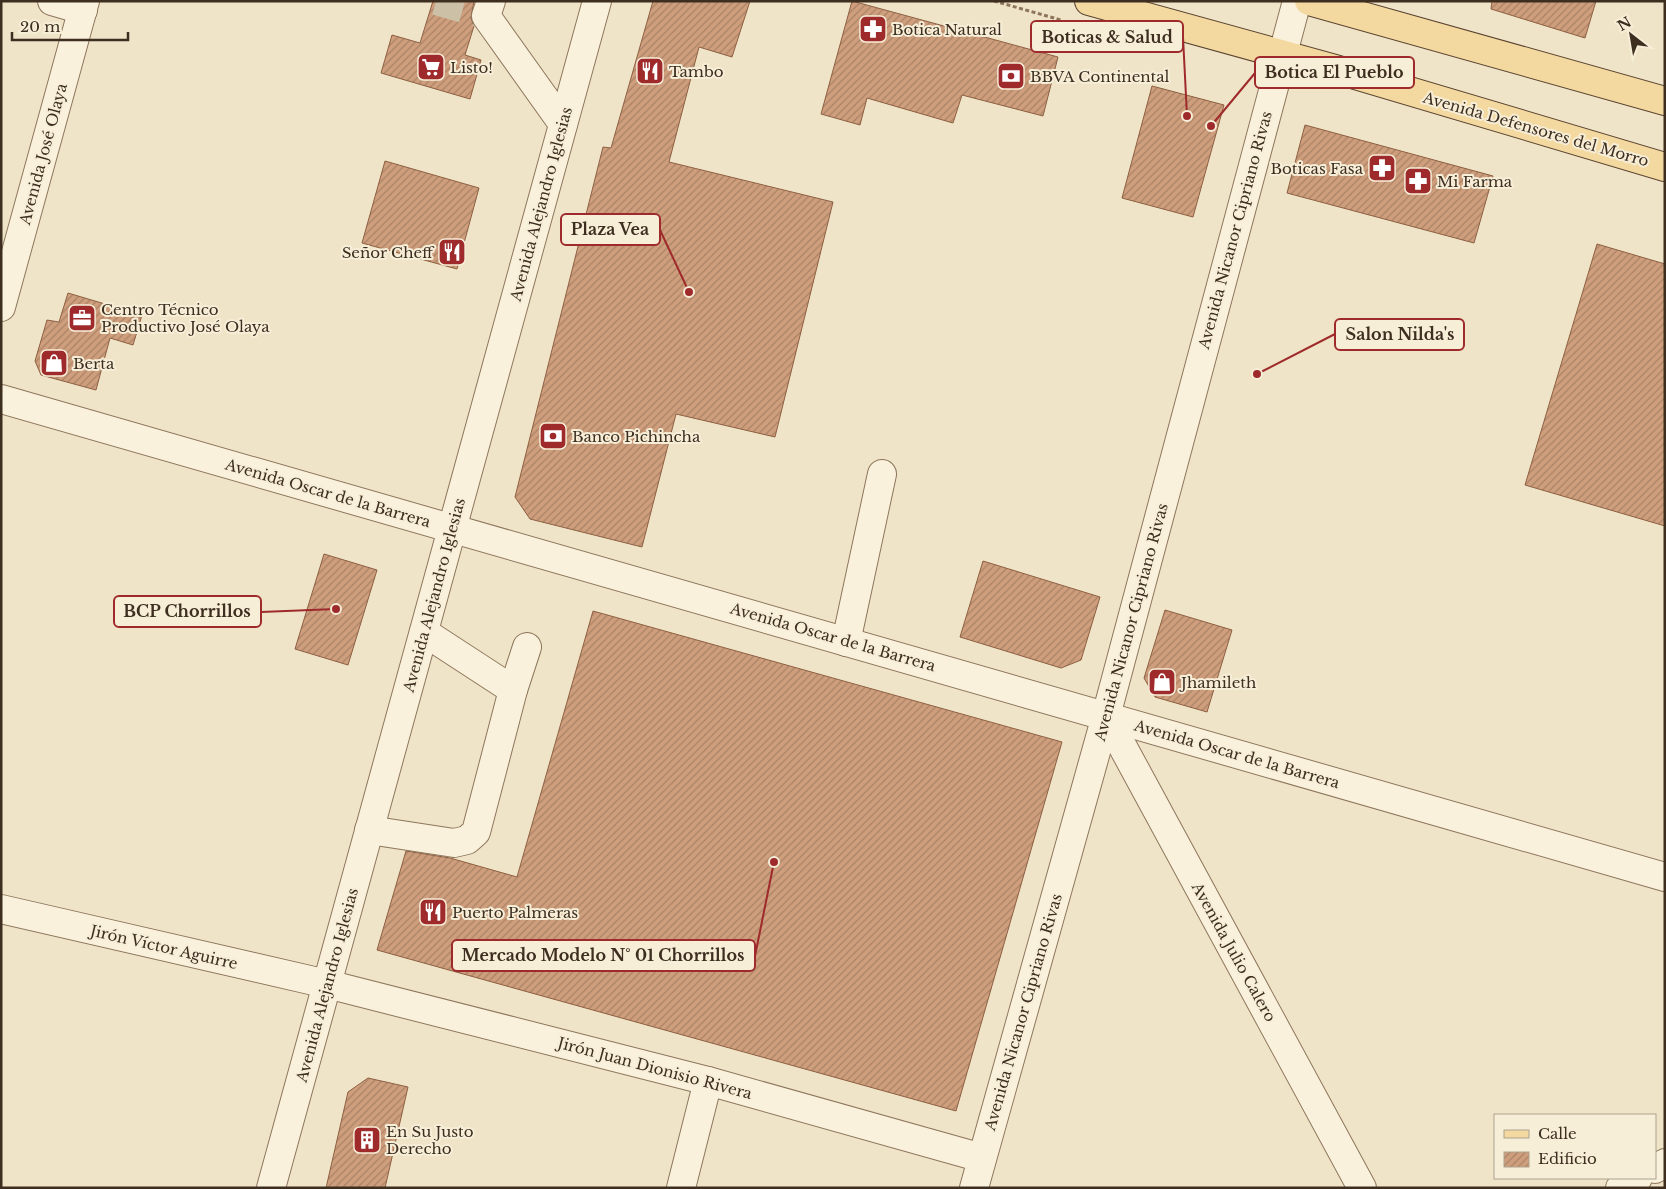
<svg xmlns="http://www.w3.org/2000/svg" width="1666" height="1189" font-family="'Libre Baskerville',serif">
	<defs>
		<pattern id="building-hatch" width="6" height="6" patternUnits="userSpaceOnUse" patternTransform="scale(1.25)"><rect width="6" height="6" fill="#cf9f7d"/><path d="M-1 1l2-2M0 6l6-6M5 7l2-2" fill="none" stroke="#a98266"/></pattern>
	</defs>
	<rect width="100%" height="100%" fill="#f0e4c8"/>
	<g fill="url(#building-hatch)" stroke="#8d5f41">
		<polygon points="433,1 474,1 471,18 474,26 465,55 481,60 470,99 381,73 392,35 420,43"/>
		<polygon points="653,1 750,1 732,57 699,47 669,162 833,202 775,437 676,414 642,547 530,519 515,497 603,147 611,148"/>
		<polygon points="852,1 1058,57 1043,116 962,95 953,123 867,98 860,125 821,114"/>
		<polygon points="1492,1 1596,1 1585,38 1491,9"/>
		<polygon points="1152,86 1224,105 1193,217 1122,198"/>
		<polygon points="1305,125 1493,176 1474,243 1287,193"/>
		<polygon points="385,161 479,188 457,269 362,243"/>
		<polygon points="1597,244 1665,264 1665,526 1525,485"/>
		<polygon points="68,293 142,315 133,345 110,338 96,390 41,375 35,361 47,320 59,322"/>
		<polygon points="324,554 377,570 348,665 295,649"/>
		<polygon points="983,561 1100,597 1081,660 1061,668 960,637"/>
		<polygon points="1165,610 1232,630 1207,712 1155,697 1144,678"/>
		<polygon points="593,611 1062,742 956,1111 377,950 406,851 450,858 517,877"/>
		<polygon points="368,1078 408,1087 385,1188 326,1188 348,1092"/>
	</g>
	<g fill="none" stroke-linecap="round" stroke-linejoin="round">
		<polyline stroke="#ccc0a6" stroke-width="28" stroke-dasharray="28 14" stroke-linecap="butt" points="436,1 478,13"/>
		<defs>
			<g id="minor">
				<polyline points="52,1 83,10"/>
				<polyline points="491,1 486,16 563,124"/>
				<polyline points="1,307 85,1"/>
				<polyline points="1,399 1665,877"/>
				<polyline points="424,632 513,690"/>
				<polyline points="846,642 882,474"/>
				<polyline points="1106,716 1362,1188"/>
				<polyline points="369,830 454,843 467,840 476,832 513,690 527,647"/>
				<polyline points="1,909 327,984 708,1081 982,1158"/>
				<polyline points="1655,1169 1665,1163"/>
				<polyline points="271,1188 597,1"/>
				<polyline points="681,1188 708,1081"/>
				<polyline points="974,1188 1106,716 1297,1"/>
				<polyline points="1620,1188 1638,1178"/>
			</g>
			<g id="major">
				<polyline points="1089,1 1335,69 1665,167"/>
				<polyline points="1309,1 1665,101"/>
			</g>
		</defs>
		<use href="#minor" stroke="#8d765c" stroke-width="30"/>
		<use href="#major" stroke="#5b4430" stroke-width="30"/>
		<polyline stroke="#8d765c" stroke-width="3" stroke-dasharray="4 2.5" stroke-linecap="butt" points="994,1 1061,20"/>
		<use href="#minor" stroke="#faf1dc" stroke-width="28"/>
		<use href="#major" stroke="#f3d9a0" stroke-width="28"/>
	</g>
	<defs>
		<symbol id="pharmacy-square" viewBox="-11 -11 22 22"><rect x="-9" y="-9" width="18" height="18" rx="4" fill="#9e2a2b" stroke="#f7eed8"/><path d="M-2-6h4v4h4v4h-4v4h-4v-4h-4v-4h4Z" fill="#fff"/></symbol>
		<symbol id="supermarket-square" viewBox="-11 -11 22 22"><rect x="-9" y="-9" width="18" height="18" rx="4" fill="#9e2a2b" stroke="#f7eed8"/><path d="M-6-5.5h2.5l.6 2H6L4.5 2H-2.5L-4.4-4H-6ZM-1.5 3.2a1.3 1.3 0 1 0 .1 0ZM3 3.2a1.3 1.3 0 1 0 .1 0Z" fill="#fff"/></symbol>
		<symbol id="restaurant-square" viewBox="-11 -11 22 22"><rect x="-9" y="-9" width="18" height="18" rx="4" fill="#9e2a2b" stroke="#f7eed8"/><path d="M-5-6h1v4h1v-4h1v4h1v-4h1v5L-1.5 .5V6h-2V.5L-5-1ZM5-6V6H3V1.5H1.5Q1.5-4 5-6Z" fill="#fff"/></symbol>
		<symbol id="bank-square" viewBox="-11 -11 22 22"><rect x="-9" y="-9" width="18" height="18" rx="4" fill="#9e2a2b" stroke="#f7eed8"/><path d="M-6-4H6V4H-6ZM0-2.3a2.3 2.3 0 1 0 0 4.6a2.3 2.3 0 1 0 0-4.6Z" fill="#fff"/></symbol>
		<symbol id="office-square" viewBox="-11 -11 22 22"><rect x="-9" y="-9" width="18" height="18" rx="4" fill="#9e2a2b" stroke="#f7eed8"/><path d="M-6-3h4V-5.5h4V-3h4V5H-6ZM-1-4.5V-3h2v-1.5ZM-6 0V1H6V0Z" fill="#fff"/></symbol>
		<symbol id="shop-square" viewBox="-11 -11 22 22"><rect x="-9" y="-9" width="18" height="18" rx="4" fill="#9e2a2b" stroke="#f7eed8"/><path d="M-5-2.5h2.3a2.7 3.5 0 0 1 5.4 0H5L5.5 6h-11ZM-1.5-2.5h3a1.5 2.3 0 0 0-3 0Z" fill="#fff"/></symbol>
		<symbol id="building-square" viewBox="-11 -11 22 22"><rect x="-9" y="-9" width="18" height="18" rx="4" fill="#9e2a2b" stroke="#f7eed8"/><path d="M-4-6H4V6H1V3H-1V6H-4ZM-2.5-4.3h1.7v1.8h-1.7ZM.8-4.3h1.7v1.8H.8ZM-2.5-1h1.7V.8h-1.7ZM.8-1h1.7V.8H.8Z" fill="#fff"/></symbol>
	</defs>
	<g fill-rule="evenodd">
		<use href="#pharmacy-square" x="857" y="13" width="32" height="32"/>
		<use href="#supermarket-square" x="415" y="51" width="32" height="32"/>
		<use href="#restaurant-square" x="634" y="55" width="32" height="32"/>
		<use href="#bank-square" x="995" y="60" width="32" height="32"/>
		<use href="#pharmacy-square" x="1366" y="152" width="32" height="32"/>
		<use href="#pharmacy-square" x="1402" y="165" width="32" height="32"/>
		<use href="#restaurant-square" x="436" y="236" width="32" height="32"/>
		<use href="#office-square" x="66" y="302" width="32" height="32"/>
		<use href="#shop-square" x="38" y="347" width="32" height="32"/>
		<use href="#bank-square" x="537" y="420" width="32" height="32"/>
		<use href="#shop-square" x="1146" y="666" width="32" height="32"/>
		<use href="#restaurant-square" x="417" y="896" width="32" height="32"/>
		<use href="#building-square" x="351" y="1124" width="32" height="32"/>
	</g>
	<g text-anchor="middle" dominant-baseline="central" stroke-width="4" stroke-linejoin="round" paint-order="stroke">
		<g font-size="15" fill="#3d2e20" stroke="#f7eed8" text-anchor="start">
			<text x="892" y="29">Botica Natural</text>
			<text x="450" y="67">Listo!</text>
			<text x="669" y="71">Tambo</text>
			<text x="1030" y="76">BBVA Continental</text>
			<text x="1363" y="168" text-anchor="end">Boticas Fasa</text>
			<text x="1437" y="181">Mi Farma</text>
			<text x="433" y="252" text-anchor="end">Señor Cheff</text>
			<text x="101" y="309">Centro Técnico<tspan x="101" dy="17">Productivo José Olaya</tspan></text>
			<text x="73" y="363">Berta</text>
			<text x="572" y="436">Banco Pichincha</text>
			<text x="1181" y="682">Jhamileth</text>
			<text x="452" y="912">Puerto Palmeras</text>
			<text x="386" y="1131">En Su Justo<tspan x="386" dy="17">Derecho</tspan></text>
		</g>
		<g font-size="15" fill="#3d2e20" stroke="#f7eed8">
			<text transform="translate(1536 129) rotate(16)">Avenida Defensores del Morro</text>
			<text transform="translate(43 154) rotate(-75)">Avenida José Olaya</text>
			<text transform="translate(541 204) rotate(-75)">Avenida Alejandro Iglesias</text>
			<text transform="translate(1235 230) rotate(-75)">Avenida Nicanor Cipriano Rivas</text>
			<text transform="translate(328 493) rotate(16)">Avenida Oscar de la Barrera</text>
			<text transform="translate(434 595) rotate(-75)">Avenida Alejandro Iglesias</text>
			<text transform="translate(1131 622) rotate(-75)">Avenida Nicanor Cipriano Rivas</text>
			<text transform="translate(833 637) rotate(16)">Avenida Oscar de la Barrera</text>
			<text transform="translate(1237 754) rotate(16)">Avenida Oscar de la Barrera</text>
			<text transform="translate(164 947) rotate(13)">Jirón Víctor Aguirre</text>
			<text transform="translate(1234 952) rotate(61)">Avenida Julio Calero</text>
			<text transform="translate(327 985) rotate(-75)">Avenida Alejandro Iglesias</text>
			<text transform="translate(1023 1012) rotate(-74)">Avenida Nicanor Cipriano Rivas</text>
			<text transform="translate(655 1068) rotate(15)">Jirón Juan Dionisio Rivera</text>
		</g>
	</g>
	<path fill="none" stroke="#9e2a2b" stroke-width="2" d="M1187 116L1183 37M1211 126L1255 73M689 292L660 230M1257 374L1335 334M336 609L261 612M774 862L755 956"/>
	<g fill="#9e2a2b" stroke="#f7eed8" stroke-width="2">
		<circle cx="1187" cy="116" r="5"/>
		<circle cx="1211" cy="126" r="5"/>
		<circle cx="689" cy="292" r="5"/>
		<circle cx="1257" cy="374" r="5"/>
		<circle cx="336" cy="609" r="5"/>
		<circle cx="774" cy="862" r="5"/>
	</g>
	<g fill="#f7eed8" stroke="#9e2a2b" stroke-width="2">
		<rect x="1031" y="21" width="152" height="31" rx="5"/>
		<rect x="1255" y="57" width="159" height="31" rx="5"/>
		<rect x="561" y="214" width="99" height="31" rx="5"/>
		<rect x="1335" y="319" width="129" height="31" rx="5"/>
		<rect x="114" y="596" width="147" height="31" rx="5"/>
		<rect x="452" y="940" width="303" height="31" rx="5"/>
	</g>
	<g font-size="16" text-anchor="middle" font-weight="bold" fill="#3d2e20">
		<text x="1107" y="43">Boticas &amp; Salud</text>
		<text x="1334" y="78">Botica El Pueblo</text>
		<text x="610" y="235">Plaza Vea</text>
		<text x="1400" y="340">Salon Nilda's</text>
		<text x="187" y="617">BCP Chorrillos</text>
		<text x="603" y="961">Mercado Modelo N° 01 Chorrillos</text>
	</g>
	<rect width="1666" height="1189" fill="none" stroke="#3d2e20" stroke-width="5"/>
	<rect x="1494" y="1114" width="162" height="65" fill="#f7eed8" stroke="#ada18e"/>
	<rect x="1504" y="1130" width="25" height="8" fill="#f3d9a0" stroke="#ada18e"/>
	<text x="1538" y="1139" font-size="15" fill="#3d2e20">Calle</text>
	<rect x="1504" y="1152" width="25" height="15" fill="url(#building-hatch)" stroke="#ada18e"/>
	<text x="1538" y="1164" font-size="15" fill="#3d2e20">Edificio</text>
	<g transform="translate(1631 35) rotate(329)" stroke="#f7eed8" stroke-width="4" paint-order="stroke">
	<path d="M0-4L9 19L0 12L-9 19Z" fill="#3d2e20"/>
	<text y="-8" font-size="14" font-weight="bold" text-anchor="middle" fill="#3d2e20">N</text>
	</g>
	<path d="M12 32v8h116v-8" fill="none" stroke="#3d2e20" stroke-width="2.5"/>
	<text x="20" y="32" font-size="15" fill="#3d2e20" stroke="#f7eed8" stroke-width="4" paint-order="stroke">20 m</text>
</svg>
